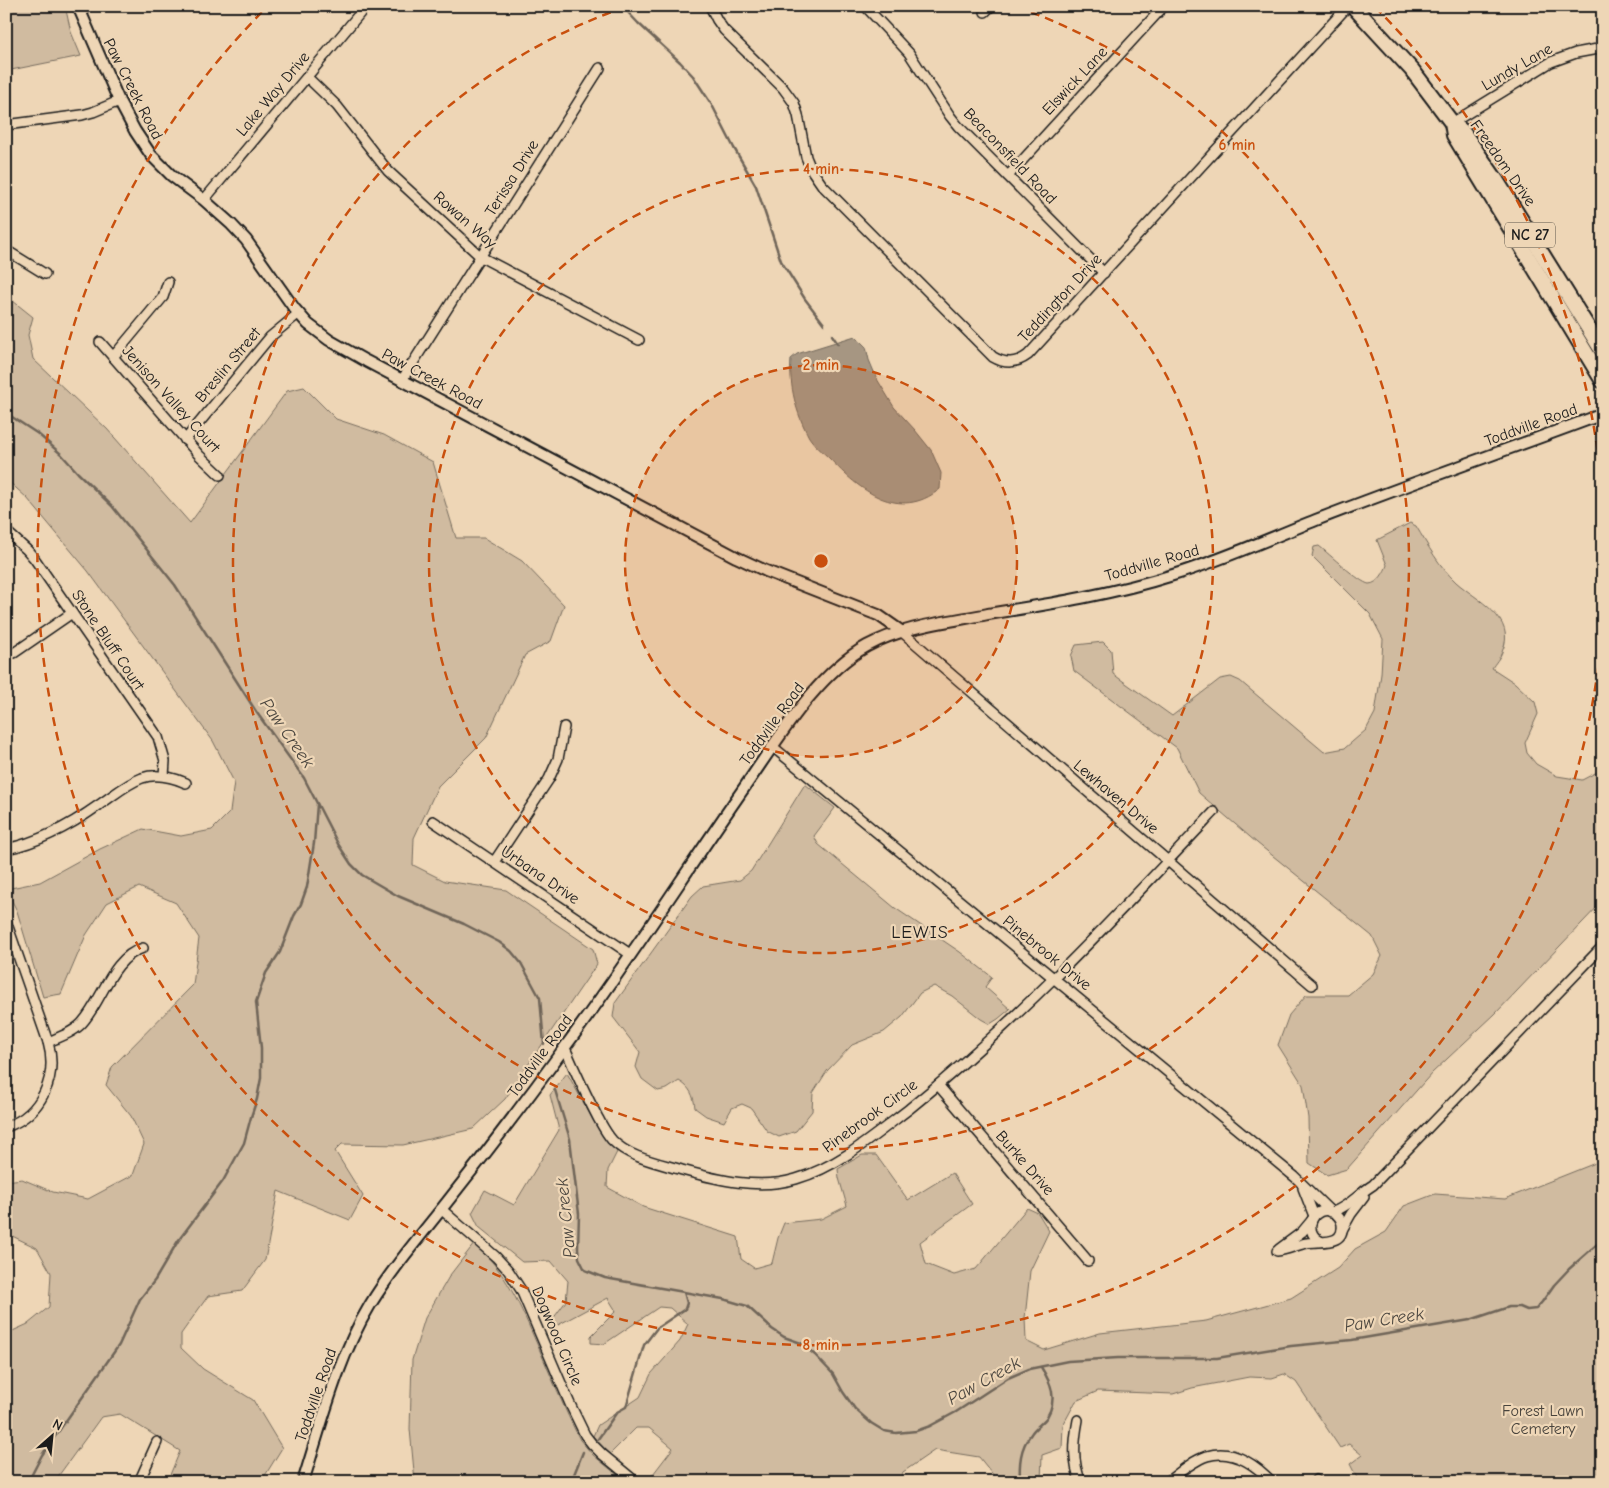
<svg xmlns="http://www.w3.org/2000/svg" width="1609" height="1488" font-family="'Comic Neue',sans-serif">
	<rect width="100%" height="100%" fill="#eed6b6"/>
	<filter id="ink" filterUnits="userSpaceOnUse"><feTurbulence type="fractalNoise" baseFrequency=".02" numOctaves="2"/><feDisplacementMap in="SourceGraphic" scale="10" xChannelSelector="R" yChannelSelector="G"/><feConvolveMatrix kernelMatrix="1 2 1 2 8 2 1 2 1" color-interpolation-filters="sRGB"/></filter>
	<g filter="url(#ink)">
		<g fill="#d0bba0" stroke="#766c5e">
			<polygon points="6,6 65,6 71,32 81,56 6,71"/>
			<polygon points="13,301 33,317 28,335 33,359 107,429 190,523 287,391 304,387 336,419 384,435 433,462 456,538 484,538 522,561 564,605 551,641 525,655 486,738 438,786 414,838 413,865 445,881 506,890 593,949 597,964 505,1099 473,1129 403,1145 342,1144 335,1151 363,1196 350,1220 278,1191 265,1260 242,1291 208,1296 181,1334 181,1348 203,1369 253,1400 282,1448 261,1482 167,1482 180,1451 120,1414 101,1417 54,1482 6,1482 6,1334 28,1324 49,1307 51,1273 37,1248 6,1233 6,1181 22,1179 53,1192 88,1199 133,1175 144,1144 131,1116 106,1085 112,1067 193,985 199,938 176,903 139,887 107,903 86,935 61,994 43,997 17,911 6,889 40,882 100,849 143,829 181,836 212,830 230,812 234,782 213,741 88,571 27,498 6,479 6,302"/>
			<path d="M 1410,523 L 1416,526 C 1428,546 1439,566 1456,582 C 1476,600 1518,618 1502,652 C 1500,658 1495,663 1492,668 L 1515,683 L 1535,702 L 1538,714 L 1525,743 L 1527,753 L 1536,764 L 1557,776 L 1582,780 L 1603,769 L 1603,901 L 1495,1014 L 1432,1073 L 1347,1169 L 1327,1175 L 1309,1163 L 1308,1118 L 1303,1085 L 1278,1045 L 1289,1015 L 1306,995 L 1348,995 L 1373,974 L 1382,956 L 1372,936 L 1257,843 L 1199,793 L 1177,748 L 1074,671 L 1071,656 L 1076,645 L 1103,642 L 1111,650 L 1113,674 L 1172,716 L 1220,679 L 1231,677 L 1240,681 L 1324,752 L 1345,748 L 1366,730 L 1375,713 L 1381,674 L 1383,639 L 1370,614 L 1312,556 L 1314,547 L 1319,546 C 1328,553 1360,583 1369,584 C 1378,584 1385,571 1387,565 L 1377,540 Z"/>
			<path d="M 805,784 L 835,808 L 814,836 L 818,844 L 895,908 L 960,952 L 992,977 L 985,987 L 1010,1009 L 998,1019 L 990,1024 L 981,1019 L 952,996 L 934,986 L 920,993 L 902,1017 L 884,1032 L 852,1045 L 827,1071 L 813,1093 L 812,1111 L 796,1131 L 779,1137 L 767,1131 L 751,1108 L 742,1104 L 732,1108 L 724,1122 L 706,1116 L 695,1108 C 694,1096 690,1087 679,1081 L 667,1089 L 658,1091 L 642,1079 L 636,1067 L 640,1052 L 613,1017 L 615,1003 L 692,896 L 703,886 L 740,880 L 751,871 Z"/>
			<polygon points="567,1073 596,1125 617,1152 608,1170 607,1187 643,1207 738,1237 741,1259 754,1268 772,1263 778,1238 784,1223 821,1219 847,1206 839,1178 838,1169 862,1155 876,1155 908,1200 952,1173 972,1204 920,1242 926,1264 954,1275 976,1269 1027,1208 1038,1213 1049,1231 1030,1271 1025,1318 1026,1341 1044,1350 1100,1333 1206,1321 1291,1298 1338,1268 1355,1249 1386,1232 1404,1206 1435,1194 1505,1199 1603,1160 1603,1482 1359,1482 1350,1464 1362,1455 1349,1444 1340,1448 1296,1382 1284,1374 1272,1378 1249,1377 1192,1388 1173,1394 1098,1391 1076,1401 1063,1425 1062,1448 1042,1455 1041,1482 999,1482 979,1457 935,1450 903,1472 897,1482 653,1482 650,1478 673,1448 649,1428 636,1428 610,1454 593,1436 598,1425 640,1397 651,1374 680,1341 688,1324 670,1308 659,1307 604,1344 591,1343 591,1336 616,1311 608,1298 558,1325 553,1319 566,1301 568,1281 551,1261 522,1262 479,1227 472,1213 485,1190 514,1205 559,1130 550,1095"/>
			<path d="M 474,1244 C 506,1270 521,1308 537,1344 C 551,1376 564,1409 580,1440 L 593,1455 L 626,1482 L 415,1482 L 410,1429 L 412,1360 L 425,1318 L 450,1275 Z"/>
		</g>
		<path fill="#a69682" stroke="#6f6559" d="M 855,336 L 866,347 L 869,360 L 877,379 L 894,407 L 915,430 L 931,450 L 941,473 L 940,489 C 899,522 859,490 830,459 C 823,452 814,445 809,437 C 796,413 789,386 791,359 L 797,354 Z"/>
		<g fill="none" stroke-linecap="round" stroke-linejoin="round">
			<g stroke="#6f6559" stroke-width="2.5">
				<polyline points="622,6 638,23 680,62 693,76 712,105 734,148 756,186 781,261 805,299 824,324"/>
				<polyline points="832,335 838,344"/>
				<polyline points="6,413 38,434 61,454 78,473 112,506 175,585 257,713 304,778 338,844 351,864 362,875 398,896 464,924 499,942 511,951 521,963 540,998 544,1044"/>
				<polyline points="555,1090 570,1139 579,1214 578,1248 579,1258 585,1270 605,1278 723,1299 747,1306 772,1329 784,1337 801,1343 815,1355 833,1374 843,1392 855,1409 871,1423 884,1431 896,1433 916,1431 930,1426 956,1412 1008,1378 1029,1369 1068,1361 1118,1358 1217,1358 1291,1346 1352,1340 1470,1320 1509,1307 1520,1307 1527,1310 1536,1309 1542,1302 1554,1285 1569,1269 1603,1239"/>
				<polyline points="598,1439 617,1412 626,1407 644,1345 657,1328 685,1309 687,1303 684,1292"/>
				<polyline points="28,1482 42,1455 119,1345 140,1299 155,1280 178,1241 223,1181 244,1143 251,1117 257,1099 261,1078 261,1048 256,1002 266,973 280,952 294,916 301,904 307,887 314,843 317,804"/>
				<polyline points="571,1482 583,1452"/>
				<path d="M 1020,1482 C 1019,1464 1020,1448 1031,1434 C 1035,1427 1043,1423 1047,1417 C 1058,1399 1051,1383 1041,1367"/>
			</g>
			<defs>
				<g id="minor">
					<path d="M 710,6 L 717,20 L 724,30 L 783,88 L 794,103 L 798,115 L 806,157 L 811,169 L 822,185 L 993,357 C 1005,364 1016,364 1028,355 L 1348,6"/>
					<polyline points="865,6 909,53 950,116 958,126 1104,273"/>
					<polyline points="985,12 991,6"/>
					<polyline points="307,77 337,106 388,171 481,257 639,340"/>
					<polyline points="1452,123 1551,62 1576,53 1603,48"/>
					<polyline points="6,125 82,115 93,112 119,101"/>
					<polyline points="1008,176 1164,6"/>
					<polyline points="204,200 366,6"/>
					<polyline points="6,250 45,274"/>
					<polyline points="100,342 199,455 220,475"/>
					<polyline points="113,357 163,297 168,282"/>
					<polyline points="402,380 600,68"/>
					<polyline points="185,440 270,337 299,313"/>
					<polyline points="6,531 27,550 34,558 158,737 165,761 164,776"/>
					<polyline points="901,631 1312,985"/>
					<polyline points="14,653 72,613"/>
					<polyline points="773,747 1295,1177 1331,1212"/>
					<polyline points="433,821 630,954"/>
					<path d="M 6,849 C 41,842 71,825 99,805 C 113,796 126,784 142,778 C 157,773 172,777 186,783"/>
					<polyline points="494,862 549,779 558,759 564,727"/>
					<path d="M 6,921 L 48,1042 C 58,1077 42,1114 6,1127"/>
					<path d="M 48,1042 C 60,1037 74,1032 82,1023 C 103,1000 111,958 143,948"/>
					<path d="M 565,1048 C 575,1071 586,1095 598,1118 C 602,1125 606,1133 612,1140 C 629,1158 659,1163 682,1170 C 718,1180 759,1190 796,1179 C 838,1167 875,1135 909,1109 C 1019,1020 1117,915 1214,812"/>
					<polyline points="938,1085 1088,1261"/>
					<polyline points="1303,1188 1314,1216"/>
					<polyline points="441,1209 496,1257 508,1270 521,1290 570,1404 585,1435 592,1444 602,1454 636,1482"/>
					<path d="M 1333,1212 C 1350,1206 1358,1194 1373,1185 L 1603,946"/>
					<polyline points="1342,1230 1351,1214 1364,1197"/>
					<polyline points="1279,1249 1302,1232 1312,1220"/>
					<path d="M 1277,1251 C 1288,1250 1296,1245 1307,1243 C 1319,1240 1345,1247 1342,1224 C 1341,1219 1338,1215 1333,1212 C 1314,1204 1301,1230 1320,1241"/>
					<path d="M 1078,1420 C 1074,1441 1072,1462 1081,1482"/>
					<polyline points="139,1482 157,1442"/>
					<path d="M 1167,1482 C 1179,1473 1192,1461 1207,1456 C 1233,1448 1255,1464 1272,1482"/>
					<polyline points="1315,1482 1316,1480"/>
					<polyline points="1599,1482 1603,1480"/>
				</g>
				<g id="tertiary">
					<polyline points="78,6 119,101 135,131 151,155 172,176 204,200 231,224 246,240 294,308 308,324 329,340 366,361 736,557 766,571 878,615 901,631"/>
					<path d="M 303,1482 C 322,1422 337,1360 370,1305 C 393,1267 423,1233 451,1197 C 490,1148 528,1098 565,1047 C 628,963 684,874 744,788 C 777,741 816,674 867,646 C 904,626 947,622 988,614 C 1050,604 1113,594 1173,575 C 1222,560 1268,539 1316,520 C 1411,483 1507,450 1603,414"/>
				</g>
				<g id="primary">
					<polyline points="1353,6 1412,70 1452,123 1462,131 1496,180 1603,352"/>
					<polyline points="1452,123 1454,135 1603,381"/>
				</g>
			</defs>
			<use href="#minor" stroke="#1c1c1c" stroke-width="12"/>
			<use href="#tertiary" stroke="#1c1c1c" stroke-width="14"/>
			<use href="#primary" stroke="#1c1c1c" stroke-width="18"/>
			<use href="#minor" stroke="#eed6b6" stroke-width="9"/>
			<use href="#tertiary" stroke="#eed6b6" stroke-width="10"/>
			<use href="#primary" stroke="#eed6b6" stroke-width="14"/>
		</g>
	</g>
	<circle cx="821" cy="561" r="196" fill="#c9500e" fill-opacity=".12"/>
	<g fill="none" stroke="#c9500e" stroke-width="2.5" stroke-dasharray="9 6">
		<circle cx="821" cy="561" r="196"/>
		<circle cx="821" cy="561" r="392"/>
		<path d="M1017 7A588 588 0 1 1 625 7"/>
		<path d="M1603 623A784 784 0 1 1 267 7M1375 7A784 784 0 0 1 1603 499"/>
	</g>
	<g text-anchor="middle" dominant-baseline="central" stroke-width="4.5" stroke-linejoin="round" paint-order="stroke">
		<rect fill="#eed6b6" stroke="#5b544a" stroke-width="1" x="1505" y="222.5" width="50" height="25" rx="4"/>
		<g font-size="15" font-weight="bold" fill="#1c1c1c">
			<text x="1530" y="235">NC 27</text>
		</g>
		<g font-size="16" fill="#1c1c1c" stroke="#eed6b6">
			<text transform="translate(1517 67) rotate(-30)">Lundy Lane</text>
			<text transform="translate(1075 81) rotate(-47)">Elswick Lane</text>
			<text transform="translate(133 89) rotate(63)">Paw Creek Road</text>
			<text transform="translate(273 94) rotate(-50)">Lake Way Drive</text>
			<text transform="translate(1010 156) rotate(46)">Beaconsfield Road</text>
			<text transform="translate(1503 163) rotate(55)">Freedom Drive</text>
			<text transform="translate(512 178) rotate(-58)">Terissa Drive</text>
			<text transform="translate(465 220) rotate(41)">Rowan Way</text>
			<text transform="translate(1060 298) rotate(-47)">Teddington Drive</text>
			<text transform="translate(228 365) rotate(-50)">Breslin Street</text>
			<text transform="translate(432 379) rotate(28)">Paw Creek Road</text>
			<text transform="translate(171 399) rotate(48)">Jenison Valley Court</text>
			<text transform="translate(1531 425) rotate(-20)">Toddville Road</text>
			<text transform="translate(1152 563) rotate(-16)">Toddville Road</text>
			<text transform="translate(108 640) rotate(56)">Stone Bluff Court</text>
			<text transform="translate(772 724) rotate(-54)">Toddville Road</text>
			<text transform="translate(1116 797) rotate(40)">Lewhaven Drive</text>
			<text transform="translate(540 875) rotate(34)">Urbana Drive</text>
			<text transform="translate(1047 953) rotate(39)">Pinebrook Drive</text>
			<text transform="translate(540 1056) rotate(-54)">Toddville Road</text>
			<text transform="translate(870 1116) rotate(-36)">Pinebrook Circle</text>
			<text transform="translate(1025 1163) rotate(49)">Burke Drive</text>
			<text transform="translate(557 1336) rotate(67)">Dogwood Circle</text>
			<text transform="translate(316 1395) rotate(-71)">Toddville Road</text>
		</g>
		<g font-size="16" fill="#49443d" stroke="#eed6b6">
			<text x="1543" y="1411">Forest Lawn<tspan x="1543" dy="18">Cemetery</tspan></text>
		</g>
		<g font-size="18" font-style="italic" fill="#4c4740" stroke="#eed6b6">
			<text transform="translate(287 733) rotate(55)">Paw Creek</text>
			<text transform="translate(566 1218) rotate(-96)">Paw Creek</text>
			<text transform="translate(1384 1320) rotate(-9)">Paw Creek</text>
			<text transform="translate(984 1381) rotate(-29)">Paw Creek</text>
		</g>
		<g font-size="18" letter-spacing="1" fill="#1c1c1c" stroke="#eed6b6">
			<text x="920" y="932">LEWIS</text>
		</g>
	</g>
	<circle cx="821" cy="561" r="8" fill="#c9500e" stroke="#eed6b6" stroke-width="2.5"/>
	<g font-size="15" text-anchor="middle" font-weight="bold" fill="#c9500e" stroke="#eed6b6" stroke-width="4.5" stroke-linejoin="round" paint-order="stroke">
		<text x="1237" y="150">6 min</text>
		<text x="821" y="174">4 min</text>
		<text x="821" y="370">2 min</text>
		<text x="821" y="1350">8 min</text>
	</g>
	<rect width="1609" height="1488" fill="none" stroke="#eed6b6" stroke-width="25"/>
	<rect x="12" y="12" width="1584" height="1463" fill="none" stroke="#1c1c1c" stroke-width="2" filter="url(#ink)"/>
	<g transform="translate(52 1436) rotate(27)" stroke="#eed6b6" stroke-width="4" paint-order="stroke">
	<path d="M0-4L9 19L0 12L-9 19Z" fill="#1c1c1c"/>
	<text y="-8" font-size="14" font-weight="bold" text-anchor="middle" fill="#1c1c1c">N</text>
	</g>
</svg>
